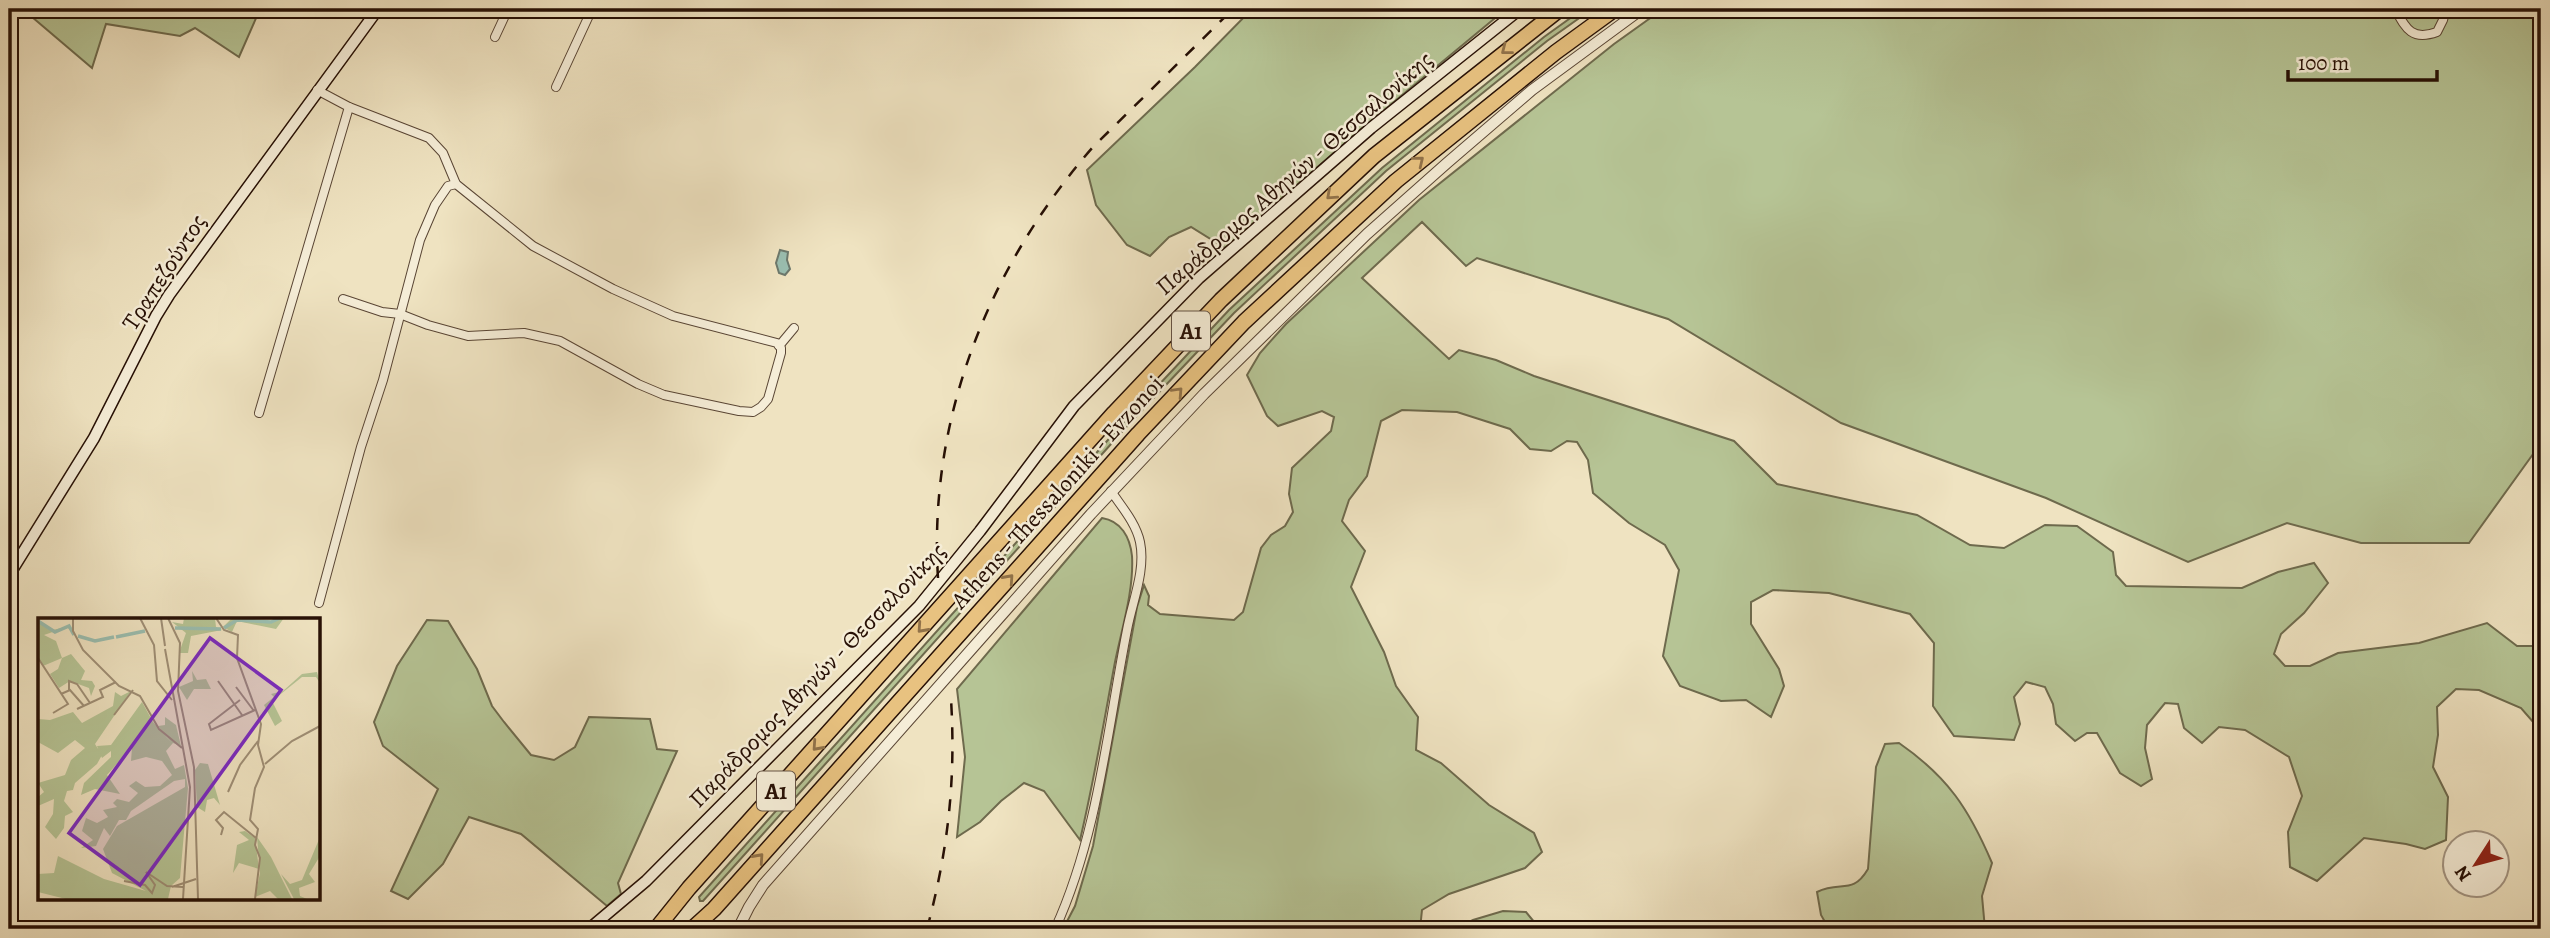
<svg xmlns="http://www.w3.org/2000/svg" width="2550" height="938" font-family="Alegreya,serif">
	<rect width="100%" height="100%" fill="#efe3c1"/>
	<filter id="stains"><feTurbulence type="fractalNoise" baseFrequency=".00286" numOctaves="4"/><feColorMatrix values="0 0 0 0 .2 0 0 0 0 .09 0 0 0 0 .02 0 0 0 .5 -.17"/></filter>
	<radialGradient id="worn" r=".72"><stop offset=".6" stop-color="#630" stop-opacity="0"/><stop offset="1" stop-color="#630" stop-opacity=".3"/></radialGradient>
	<g fill="#b6c495" stroke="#6e6a4d" stroke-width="2">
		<polygon points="9,9 129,9 151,13 158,9 260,9 239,57 195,28 180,36 106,24 92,68 32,17 9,17"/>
		<polygon points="1252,9 1506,9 1360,130 1225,248 1191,227 1169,237 1150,256 1127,245 1096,205 1087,170 1195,67"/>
		<polygon points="1583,9 1592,9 1547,41 1386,171 1234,313 1128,425 703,901 700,901 699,897 1124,422 1229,310 1382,168 1544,37"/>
		<polygon points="1663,9 2541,9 2541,443 2469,543 2361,543 2287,523 2188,562 2046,498 1841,423 1668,319 1477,258 1466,266 1422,222 1362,278 1449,359 1459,350 1496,360 1534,376 1734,441 1777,484 1917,515 1970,545 2004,548 2045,525 2077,526 2113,552 2116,575 2126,586 2242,588 2278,572 2314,563 2328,583 2304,613 2281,634 2274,654 2285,666 2310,666 2338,653 2419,643 2487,623 2517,646 2541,646 2541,731 2521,708 2479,690 2456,689 2437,707 2438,735 2433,767 2448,797 2446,840 2425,849 2406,844 2364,838 2317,881 2290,867 2288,832 2302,796 2289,757 2245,730 2219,727 2202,743 2184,728 2178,704 2165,703 2147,725 2145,748 2152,779 2141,786 2120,773 2097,733 2087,733 2075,741 2056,724 2053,704 2045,687 2026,682 2014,697 2020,724 2014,740 1954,736 1933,706 1934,643 1910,614 1829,593 1773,590 1751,602 1751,624 1779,669 1784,686 1771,717 1746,700 1721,701 1680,686 1663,656 1679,570 1665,545 1629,523 1593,493 1588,460 1577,442 1567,441 1551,451 1530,449 1510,429 1457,412 1402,410 1381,421 1367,476 1349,500 1342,521 1365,551 1351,587 1384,652 1396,686 1418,717 1416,750 1441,763 1489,805 1534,833 1542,852 1525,868 1449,894 1422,910 1420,929 1063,929 1075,906 1093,846 1137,607 1144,585 1149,596 1148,605 1160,614 1234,620 1243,612 1261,548 1271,535 1285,526 1293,512 1289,494 1292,468 1331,431 1334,417 1322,411 1278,426 1267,416 1247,375 1260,353 1286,324 1419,200 1614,44"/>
		<path d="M 1102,518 C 1121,521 1130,537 1132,556 C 1134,590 1122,628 1115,662 C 1104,721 1094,781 1080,840 L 1044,791 L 1024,783 L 1001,801 L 980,822 L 957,837 L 965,757 L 957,689 Z"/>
		<polygon points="427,620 448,621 477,669 492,706 504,722 531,755 554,760 575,747 589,717 650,719 657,749 677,751 618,883 621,894 607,906 521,834 469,817 443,864 408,899 391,891 438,789 383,746 374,722 397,666"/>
		<path d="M 1899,743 C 1948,777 1969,809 1992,863 L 1982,896 L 1985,929 L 1829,929 L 1821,915 L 1817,892 C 1841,880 1852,896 1868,869 L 1876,767 L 1885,744 Z"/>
		<polygon points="1503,911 1526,912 1540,929 1456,929 1473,920"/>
	</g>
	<polygon fill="#9abeb0" stroke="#6c786c" stroke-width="2" points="780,250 788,252 787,260 790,269 785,275 779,273 776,263"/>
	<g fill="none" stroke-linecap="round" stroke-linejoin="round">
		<defs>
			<g id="minor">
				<path d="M 2395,9 C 2406,29 2412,41 2437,32 L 2443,20 L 2446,9"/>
				<polyline points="2534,9 2541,29"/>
				<polyline points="495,37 508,9"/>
				<polyline points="556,87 592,9"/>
				<polyline points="317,90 349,107 429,138 443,153 456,184 533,246 613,289 673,316 777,343 781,348 781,353 768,399 761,407 753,412 739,411 664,395 638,384 560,341 524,333 468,336 428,325 400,314 382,312 343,299"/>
				<polyline points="779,346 794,328"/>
				<polyline points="259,413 349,107"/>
				<polyline points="319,603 361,447 383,380 420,240 435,205 448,186 456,184"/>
				<path d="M 1055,929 C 1098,835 1107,731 1127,630 C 1132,602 1146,571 1140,542 C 1136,523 1121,506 1111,491"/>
			</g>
			<polyline id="tertiary" points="738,929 749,907 763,885 1091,514 1204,394 1367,234 1447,163 1532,90 1642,9"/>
			<g id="secondary">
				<polyline points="9,575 94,438 156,316 169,295 378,9"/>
				<polyline points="589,929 646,881 919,606 980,531 1074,406 1199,278 1371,128 1520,9"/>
			</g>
			<g id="motorway">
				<polyline points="656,929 689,888 1114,413 1221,300 1374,156 1560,9"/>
				<polyline points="692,929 714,909 1138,434 1244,322 1396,181 1556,52 1615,9"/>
			</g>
		</defs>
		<use href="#minor" stroke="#594534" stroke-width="10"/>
		<use href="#tertiary" stroke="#594534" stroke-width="12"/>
		<use href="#secondary" stroke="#271005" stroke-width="13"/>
		<use href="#motorway" stroke="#271005" stroke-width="17"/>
		<use href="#minor" stroke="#f5edd7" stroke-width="8"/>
		<use href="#tertiary" stroke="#f5edd7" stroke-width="10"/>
		<use href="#secondary" stroke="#f5edd7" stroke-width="10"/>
		<use href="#motorway" stroke="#e8c280" stroke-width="14"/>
		<g stroke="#271005" stroke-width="2.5" stroke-dasharray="12 12" stroke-linecap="butt">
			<path d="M 938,578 C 928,418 989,266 1093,147 L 1233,9"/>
			<path d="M 927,929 C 948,850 956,781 951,699"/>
		</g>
	</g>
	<defs><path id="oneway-chevron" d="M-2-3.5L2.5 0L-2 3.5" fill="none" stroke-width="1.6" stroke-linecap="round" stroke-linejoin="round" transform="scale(1.75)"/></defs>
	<g stroke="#917249">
		<use href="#oneway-chevron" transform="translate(1506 50) rotate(142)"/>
		<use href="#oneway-chevron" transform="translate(1419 161) rotate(-39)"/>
		<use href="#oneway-chevron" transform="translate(1331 195) rotate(138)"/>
		<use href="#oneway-chevron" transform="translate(1178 392) rotate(-47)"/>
		<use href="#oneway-chevron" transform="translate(1009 579) rotate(-48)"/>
		<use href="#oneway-chevron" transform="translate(922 628) rotate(132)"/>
		<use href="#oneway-chevron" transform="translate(817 746) rotate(132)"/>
		<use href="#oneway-chevron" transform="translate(759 858) rotate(-48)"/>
	</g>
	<g text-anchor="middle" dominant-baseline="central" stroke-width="5" stroke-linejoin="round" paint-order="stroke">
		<g fill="#f5edd7" stroke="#655244" stroke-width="2">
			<rect x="1172" y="311.5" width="38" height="39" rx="5"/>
			<rect x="757" y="771.5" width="38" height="39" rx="5"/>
		</g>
		<g font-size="23" font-weight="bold" fill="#271005">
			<text x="1191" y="331">Α1</text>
			<text x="776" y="791">Α1</text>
		</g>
		<g font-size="24" fill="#271005" stroke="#f5edd7">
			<text transform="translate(1294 173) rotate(-41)">Παράδρομος Αθηνών - Θεσσαλονίκης</text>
			<text transform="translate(164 272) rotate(-57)">Τραπεζούντος</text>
			<text transform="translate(1057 492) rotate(-48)">Athens - Thessaloniki - Evzonoi</text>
			<text transform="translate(817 675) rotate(-46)">Παράδρομος Αθηνών - Θεσσαλονίκης</text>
		</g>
	</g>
	<g transform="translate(38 618)">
		<rect width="282" height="282" fill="#efe3c1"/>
		<path d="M 146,0 L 177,0 L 178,9 L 184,12 L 153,18 L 150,35 L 141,35 L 148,15 L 134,4 L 145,6 ZM 194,0 L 233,3 L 246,0 L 238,11 L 199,3 L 194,14 L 185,9 ZM 0,2 L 15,12 L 31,8 L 33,13 L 29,9 L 6,17 L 18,23 L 24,40 L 33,36 L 47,53 L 43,62 L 54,63 L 57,68 L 53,78 L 51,70 L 32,63 L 21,70 L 12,56 L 20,51 L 24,40 L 5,48 L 0,40 ZM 154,53 L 159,62 L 168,61 L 173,71 L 156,71 L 149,82 L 141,69 L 155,63 ZM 279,54 L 282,65 L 278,59 L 264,59 L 234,83 L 244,103 L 237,108 L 226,87 L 236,79 L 233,76 L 245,73 L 264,56 ZM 93,73 L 57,126 L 64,137 L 59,146 L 37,165 L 35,172 L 29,173 L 26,183 L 35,194 L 27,198 L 26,210 L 18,221 L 7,209 L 15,196 L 16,181 L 0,188 L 0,179 L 6,174 L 0,165 L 27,157 L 33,142 L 47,130 L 37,122 L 20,135 L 0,124 L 0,101 L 12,102 L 35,94 L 44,105 L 75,88 L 77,74 L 83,78 ZM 104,84 L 115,104 L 133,124 L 120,108 L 127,107 L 127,99 L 138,107 L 143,128 L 135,125 L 128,133 L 137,151 L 146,147 L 150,170 L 142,260 L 133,268 L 130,281 L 28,281 L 0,274 L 0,256 L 16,255 L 20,238 L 66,261 L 108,273 L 74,255 L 65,231 L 79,208 L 147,169 L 147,161 L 136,163 L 93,193 L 88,202 L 81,202 L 72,218 L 66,210 L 58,228 L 43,230 L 55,222 L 44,213 L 48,200 L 59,205 L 70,199 L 65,192 L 79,189 L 75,185 L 79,181 L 91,184 L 100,175 L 91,168 L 98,163 L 107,169 L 122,168 L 134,157 L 124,143 L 108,139 L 93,143 L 94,129 L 69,157 L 82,176 L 57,171 L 43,177 L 46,165 L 73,139 L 73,133 L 64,140 L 59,128 L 73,127 ZM 162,145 L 170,146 L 182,187 L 176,180 L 169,182 L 167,194 L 159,189 L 157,152 ZM 207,213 L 217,220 L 221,251 L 201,245 L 195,255 L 199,227 L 211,222 L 201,214 ZM 219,219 L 233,239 L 254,281 L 240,281 L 232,273 L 217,279 L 222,255 ZM 282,219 L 282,238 L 271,256 L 277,264 L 261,270 L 262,278 L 269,281 L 256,281 L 243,256 L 252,266 L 264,262 Z" fill="#b6c495"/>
		<path fill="none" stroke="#9abeb0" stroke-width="3.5" d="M 0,3 L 17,14 L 31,8 L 36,17M 137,10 L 183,11M 186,10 L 199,2 L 233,4 L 242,0M 40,18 L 57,23 L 76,19M 78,19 L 107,13"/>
		<path fill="none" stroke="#9f8f76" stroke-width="2" d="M 35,0 L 35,13 L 45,32 L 81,68 L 102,78 L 121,111 L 144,130M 102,0 L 116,27 L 119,63 L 134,82M 123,0 L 127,28M 130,0 L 142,25 L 140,73 L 156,149 L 160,281M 178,0 L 186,12 L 200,17 L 199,40 L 223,106 L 220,127 L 226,149 L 217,170 L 212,202 L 220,211 L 217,227 L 222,240 L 217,281M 127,31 L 152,169 L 145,281M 0,40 L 30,86 L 15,95M 180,63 L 204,97M 198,69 L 216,93M 31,72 L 31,63 L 39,66 L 52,85M 23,76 L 32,72 L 46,88M 202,82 L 171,106 L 173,112 L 217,92M 39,91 L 65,79 L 62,72 L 78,64M 76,97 L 95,72M 227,146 L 254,123 L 282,108M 190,174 L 202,147 L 220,123M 183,217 L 185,210 L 178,202 L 186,194 L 218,220M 86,263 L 107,267 L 114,275 L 117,267 L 108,254 L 129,268 L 145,269M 134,269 L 158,261"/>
		<path fill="#7b2cbf" fill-opacity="0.15" stroke="#7b2cbf" stroke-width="3.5" d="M 172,20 L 243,72 L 102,267 L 31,215 Z"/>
		<rect width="282" height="282" fill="none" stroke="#271005" stroke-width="3.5"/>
	</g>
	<rect width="2550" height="938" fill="none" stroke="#efe3c1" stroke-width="35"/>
	<rect x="10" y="10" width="2529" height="917" fill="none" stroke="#271005" stroke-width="3.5"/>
	<rect x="18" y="18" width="2515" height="903" fill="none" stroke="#271005" stroke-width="2"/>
	<g transform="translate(2476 864) rotate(234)"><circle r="33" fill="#f5edd7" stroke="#a39583" stroke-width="2"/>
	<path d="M0-5L12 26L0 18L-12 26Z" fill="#8f2418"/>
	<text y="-10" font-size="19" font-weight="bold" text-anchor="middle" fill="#271005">N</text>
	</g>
	<path d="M2288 70v10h149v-10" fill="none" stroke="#271005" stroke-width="3.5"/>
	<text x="2298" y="70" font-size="21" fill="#271005" stroke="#f5edd7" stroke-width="5" paint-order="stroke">100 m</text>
	<rect width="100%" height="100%" filter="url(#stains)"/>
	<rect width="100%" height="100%" fill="url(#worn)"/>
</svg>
